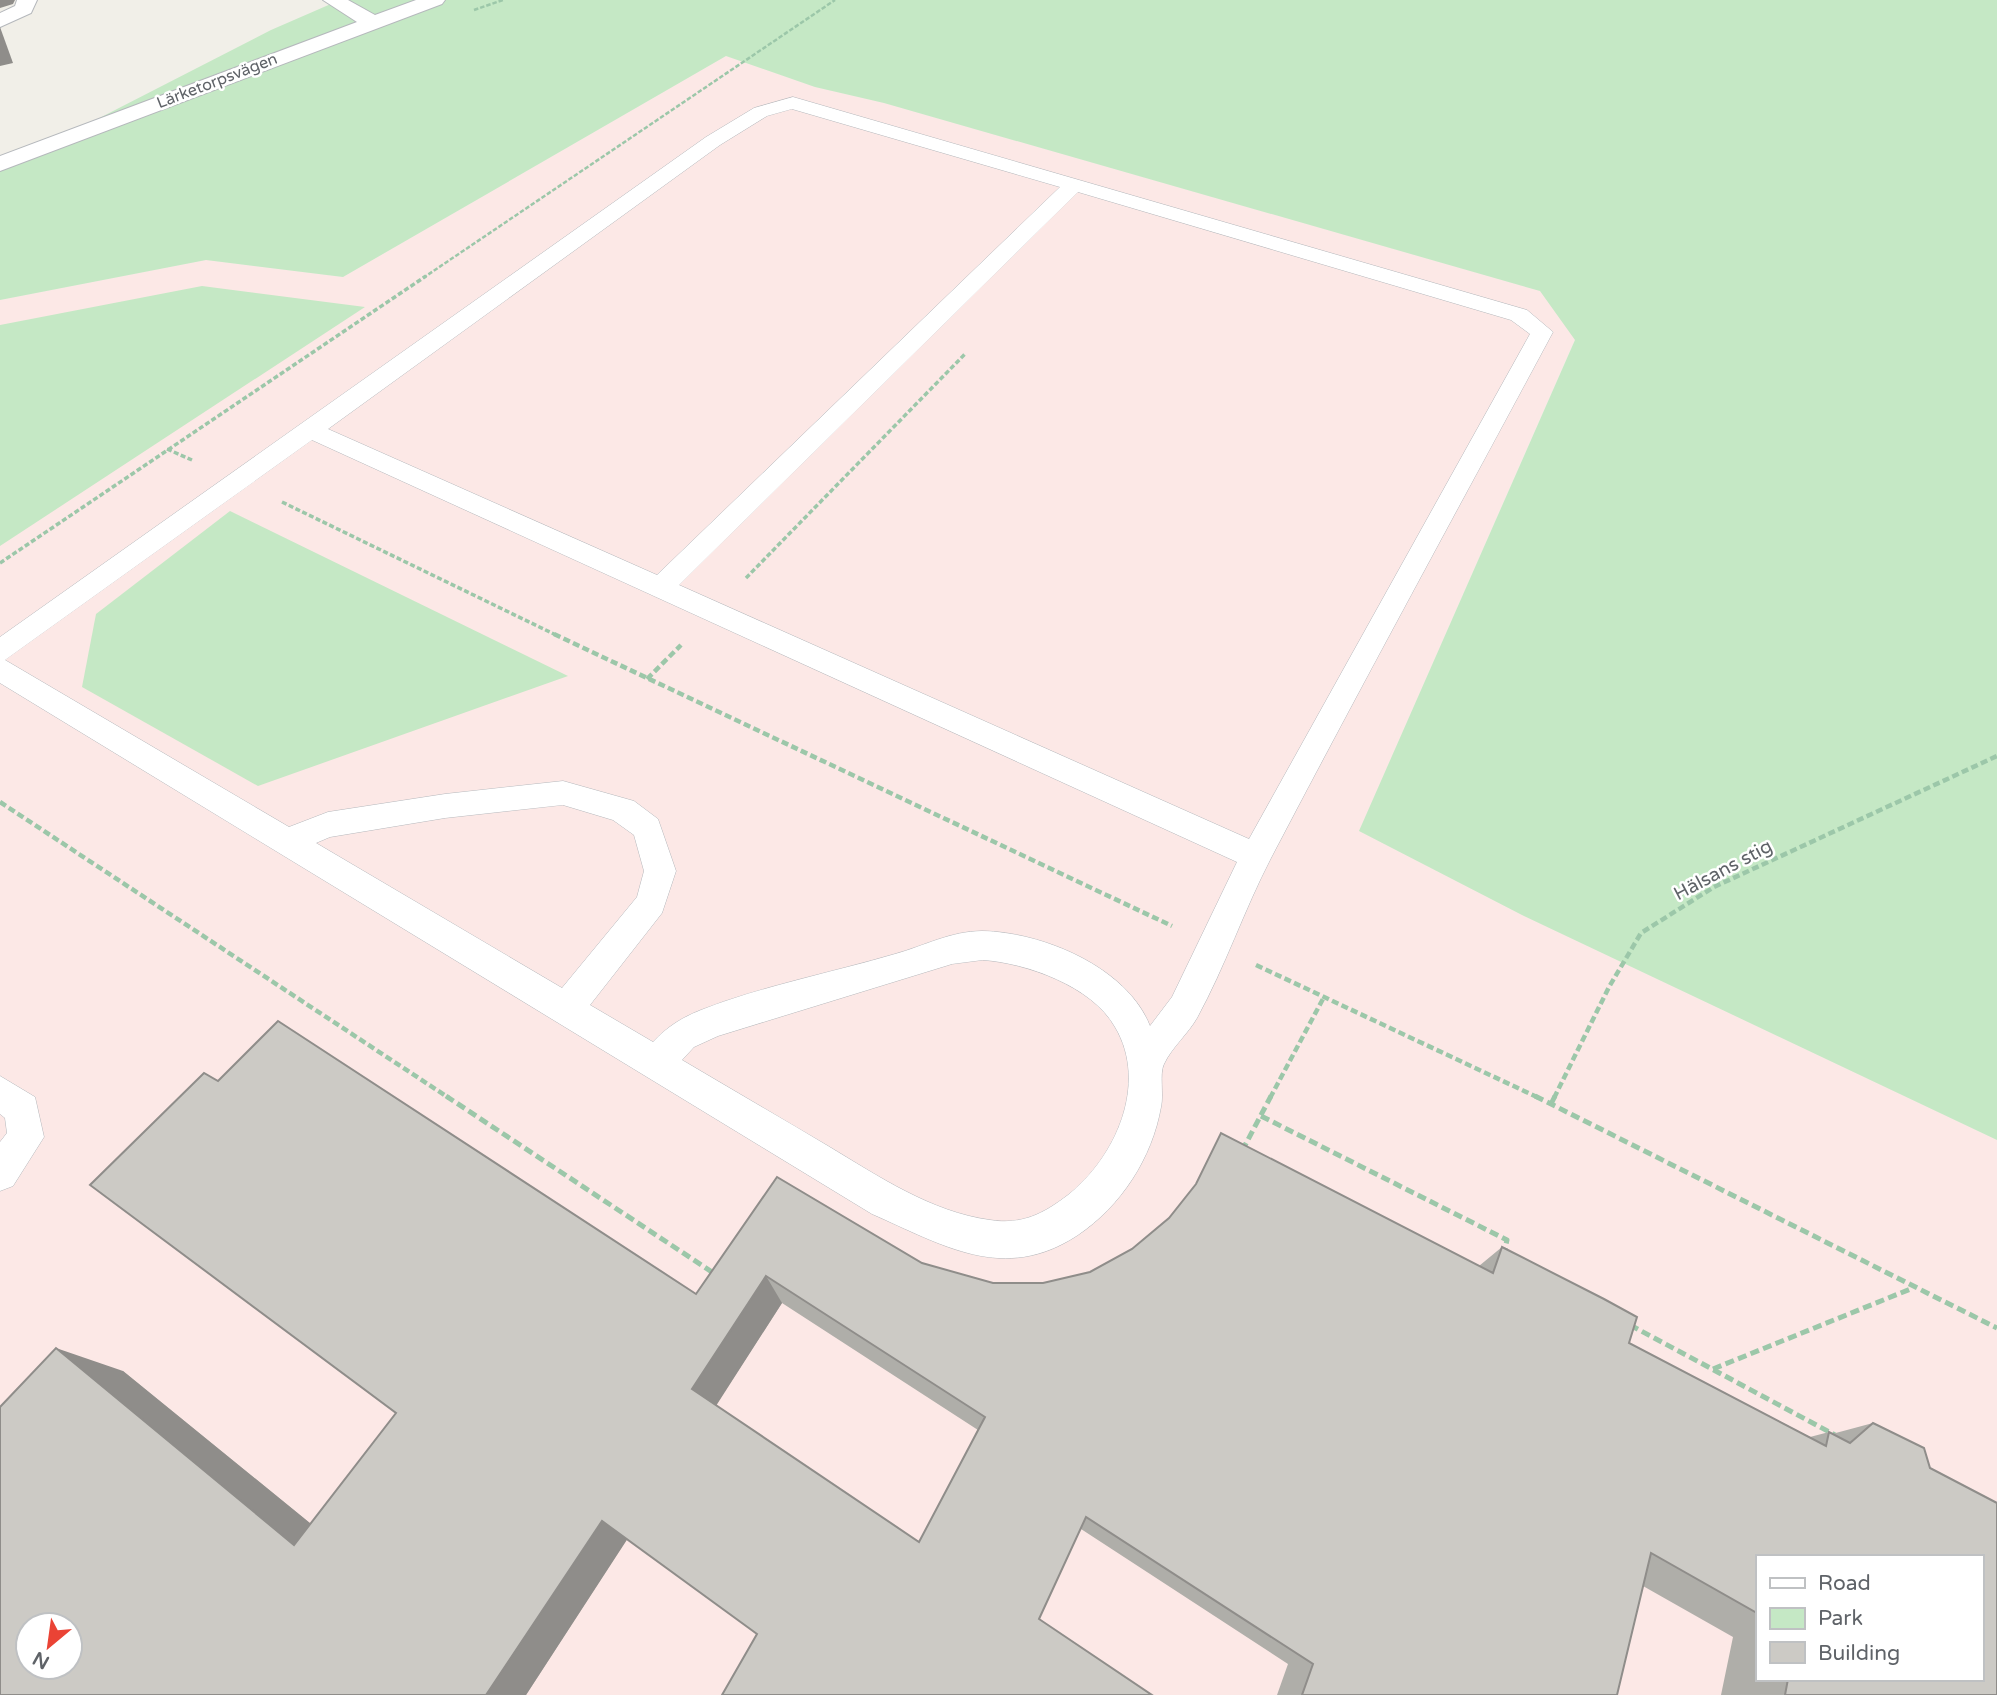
<svg xmlns="http://www.w3.org/2000/svg" width="1997" height="1695" font-family="'Varela Round',sans-serif">
	<rect width="100%" height="100%" fill="#f1efe8"/>
	<path fill="#fce8e6" fill-rule="evenodd" d="M 726,56 L 815,87 L 884,103 L 1540,291 L 1575,339 L 1359,831 L 1522,915 L 1997,1140 L 1997,1695 L 0,1695 L 0,300 L 206,260 L 343,277 ZM 1757,1557 L 1981,1557 L 1981,1679 L 1757,1679 ZM 28,1625 L 70,1625 L 70,1667 L 28,1667 Z"/>
	<g fill="#c5e8c5">
		<polygon points="340,0 1997,0 1997,1140 1522,915 1359,831 1575,340 1540,291 884,103 815,87 726,56 343,277 206,260 0,300 0,169 271,30"/>
		<polygon points="202,286 365,307 0,546 0,325"/>
		<polygon points="230,511 568,676 258,786 82,687 96,614"/>
	</g>
	<g fill="none" stroke-linecap="round" stroke-linejoin="round">
		<defs>
			<g id="lane">
				<path d="M 793,97 L 1527,310 L 1553,332 C 1459,507 1363,682 1271,858 C 1244,910 1225,967 1197,1018 C 1188,1034 1172,1047 1164,1064 C 1159,1074 1164,1094 1161,1107 C 1152,1158 1121,1206 1078,1235 C 1004,1284 943,1245 872,1214 L 0,683 L 0,637 L 706,137 L 754,108 ZM 792,109 L 1060,187 L 657,575 L 328,429 L 720,145 L 767,116 ZM 1078,192 L 1511,320 L 1530,334 L 1249,839 L 679,585 ZM 312,440 L 1237,862 L 1172,997 L 1150,1026 C 1127,967 1042,932 982,931 C 951,931 924,946 895,954 C 834,972 759,987 701,1010 C 681,1018 667,1027 653,1042 L 590,1005 L 662,913 L 676,871 L 658,819 L 634,801 L 563,781 L 445,794 L 328,812 L 289,827 L 5,660 ZM 563,805 L 613,820 L 634,835 L 644,871 L 637,897 L 562,988 L 316,843 L 330,837 L 445,818 ZM 983,960 C 1026,963 1092,986 1115,1027 C 1149,1084 1115,1158 1068,1195 C 1043,1214 1022,1225 990,1220 C 931,1212 878,1176 828,1146 C 779,1117 731,1089 682,1060 L 694,1047 L 718,1036 L 952,964 Z"/>
				<polygon points="0,1076 35,1097 44,1137 13,1186 0,1191 0,1142 7,1133 5,1118 0,1114"/>
			</g>
			<g id="street">
				<polygon points="17,0 37,0 31,13 0,27 0,13 15,6"/>
				<polygon points="323,0 348,0 375,15 416,0 445,0 442,4 0,171 0,156 357,22"/>
			</g>
		</defs>
		<use href="#lane" stroke="#b5b8bc" stroke-width="1"/>
		<use href="#street" stroke="#b5b8bc" stroke-width="2"/>
		<g stroke="#9cc7a9" stroke-width="2.5" stroke-dasharray="4.5 2" stroke-linecap="butt">
			<polyline points="474,10 503,0"/>
			<polyline points="423,278 835,0"/>
		</g>
		<g stroke="#9cc7a9" stroke-width="3.5" stroke-dasharray="5 2.5" stroke-linecap="butt">
			<polyline points="167,449 192,460"/>
			<polyline points="282,502 558,636"/>
			<polyline points="0,563 426,276"/>
			<polyline points="746,578 965,354"/>
		</g>
		<g stroke="#9cc7a9" stroke-width="4.5" stroke-dasharray="7 3.5" stroke-linecap="butt">
			<polyline points="554,634 1172,926"/>
			<polyline points="647,679 681,645"/>
			<polyline points="0,802 449,1098"/>
			<polyline points="1256,965 1539,1098"/>
			<polyline points="1270,1098 1324,997"/>
			<polyline points="1554,1098 1609,987 1641,933 1714,887 1997,756"/>
		</g>
		<g stroke="#9cc7a9" stroke-width="5" stroke-dasharray="9 4.5" stroke-linecap="butt">
			<polyline points="446,1096 715,1274"/>
			<polyline points="1535,1096 1997,1328"/>
			<polyline points="1551,1104 1555,1096"/>
			<polyline points="1261,1116 1507,1240 1504,1253"/>
			<polyline points="1242,1151 1271,1096"/>
			<polyline points="1630,1325 1835,1435"/>
			<polyline points="1713,1369 1913,1288"/>
		</g>
		<use href="#lane" fill="#fff" fill-rule="evenodd"/>
		<use href="#street" fill="#fff" fill-rule="evenodd"/>
	</g>
	<path fill="#afaea9" fill-rule="evenodd" d="M 218,1081 L 696,1294 L 777,1177 L 922,1263 L 993,1283 L 1043,1283 L 1479,1266 L 1502,1247 L 1629,1343 L 1810,1437 L 1829,1432 L 1832,1434 L 1873,1423 L 1997,1695 L 1721,1695 L 1733,1637 L 1643,1586 L 1617,1695 L 1277,1695 L 1288,1664 L 1081,1529 L 757,1634 L 627,1539 L 526,1695 L 0,1695 L 123,1371 L 311,1524 L 396,1413 ZM 782,1303 L 978,1430 L 919,1542 L 716,1405 ZM 1757,1557 L 1981,1679 L 1757,1679 Z"/>
	<g fill="#8f8d8a">
		<polygon points="0,0 15,0 13,4 0,8"/>
		<polygon points="0,27 13,63 0,66"/>
		<polygon points="766,1276 782,1303 714,1409 692,1389"/>
		<polygon points="56,1348 123,1371 348,1554 294,1545"/>
		<polygon points="602,1521 632,1532 526,1695 486,1695"/>
	</g>
	<path fill="#cccac5" stroke="#8f8d8a" stroke-width="2" fill-rule="evenodd" d="M 278,1021 L 696,1294 L 777,1177 L 922,1263 L 993,1283 L 1043,1283 L 1090,1272 L 1132,1249 L 1169,1218 L 1196,1184 L 1221,1133 L 1493,1273 L 1502,1247 L 1604,1299 L 1637,1317 L 1629,1343 L 1826,1446 L 1829,1432 L 1850,1443 L 1873,1423 L 1924,1448 L 1930,1468 L 1997,1503 L 1997,1695 L 1785,1695 L 1788,1679 L 1981,1679 L 1981,1557 L 1757,1557 L 1757,1613 L 1651,1553 L 1617,1695 L 1302,1695 L 1313,1664 L 1086,1517 L 1039,1619 L 1152,1695 L 722,1695 L 757,1634 L 602,1521 L 486,1695 L 0,1695 L 0,1407 L 56,1348 L 294,1545 L 396,1413 L 90,1185 L 204,1073 L 218,1081 ZM 766,1276 L 985,1417 L 919,1542 L 692,1389 ZM 28,1625 L 70,1625 L 70,1667 L 28,1667 Z"/>
	<g text-anchor="middle" dominant-baseline="central" stroke-width="5" stroke-linejoin="round" paint-order="stroke">
		<g font-size="16" fill="#5f6368" stroke="#fff">
			<text transform="translate(217 81) rotate(-21)">Lärketorpsvägen</text>
		</g>
		<g font-size="19" fill="#5f6368" stroke="#fff">
			<text transform="translate(1723 870) rotate(-28)">Hälsans stig</text>
		</g>
	</g>
	<rect x="1756" y="1555" width="228" height="126" fill="#ffffff" stroke="#bfc1c3" stroke-width="2"/>
	<rect x="1770" y="1578" width="35" height="10" fill="#ffffff" stroke="#bfc1c3" stroke-width="2"/>
	<text x="1818" y="1590" font-size="21" fill="#5f6368">Road</text>
	<rect x="1770" y="1608" width="35" height="21" fill="#c5e8c5" stroke="#bfc1c3" stroke-width="2"/>
	<text x="1818" y="1625" font-size="21" fill="#5f6368">Park</text>
	<rect x="1770" y="1642" width="35" height="21" fill="#cccac5" stroke="#bfc1c3" stroke-width="2"/>
	<text x="1818" y="1660" font-size="21" fill="#5f6368">Building</text>
	<g transform="translate(49 1646) rotate(209)"><circle r="33" fill="#ffffff" stroke="#bfc1c3" stroke-width="2"/>
	<path d="M0-5L12 26L0 18L-12 26Z" fill="#ea4335"/>
	<text y="-10" font-size="19" font-weight="bold" text-anchor="middle" fill="#5f6368">N</text>
	</g>
</svg>
